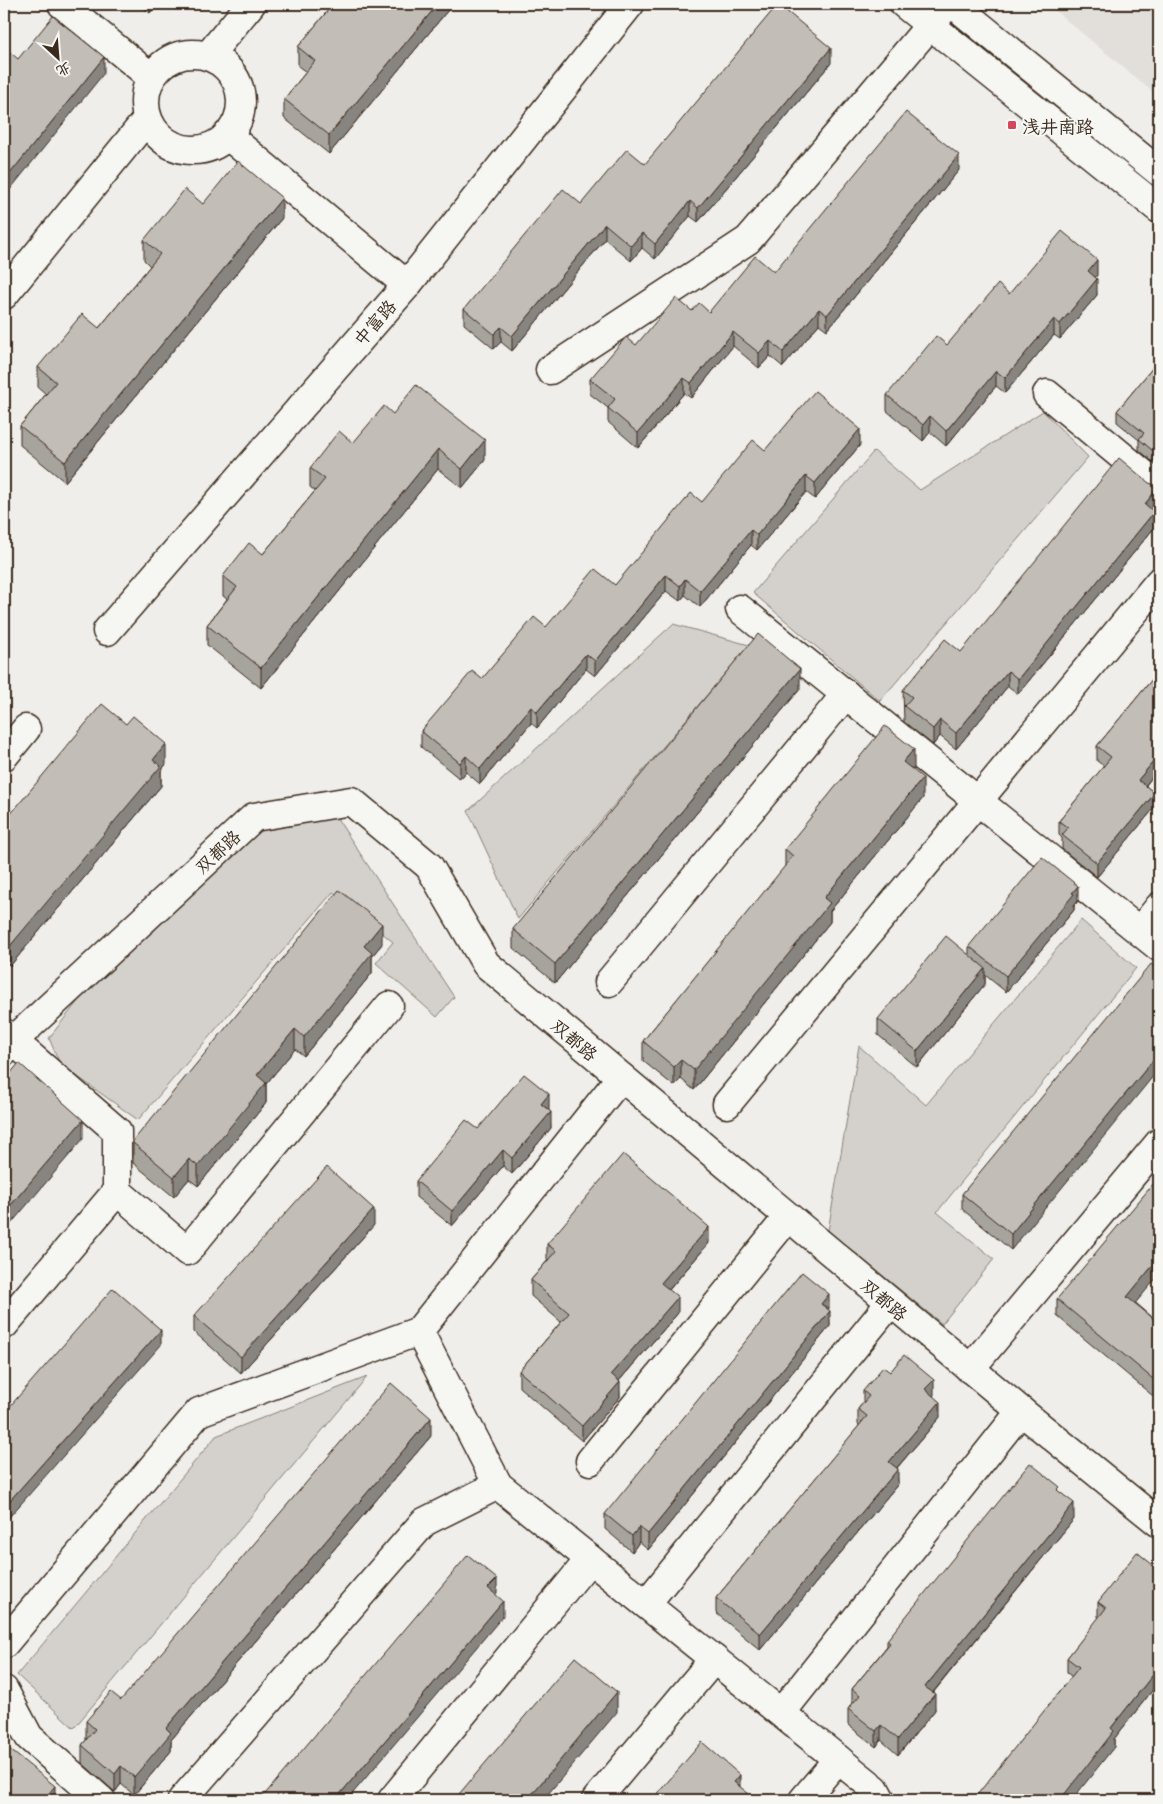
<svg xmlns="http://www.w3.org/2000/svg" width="1163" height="1804" font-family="'Playpen Sans','LXGW WenKai TC',sans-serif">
	<rect width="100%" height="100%" fill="#efeeea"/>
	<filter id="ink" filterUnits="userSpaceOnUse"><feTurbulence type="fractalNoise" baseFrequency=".02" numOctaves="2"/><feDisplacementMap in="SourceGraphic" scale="10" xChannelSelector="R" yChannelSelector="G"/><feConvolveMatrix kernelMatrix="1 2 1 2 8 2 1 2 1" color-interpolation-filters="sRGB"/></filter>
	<g filter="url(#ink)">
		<polygon fill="#e2dfdb" points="1047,4 1159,4 1159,97"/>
		<g fill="#d4d1cc" stroke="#887e75">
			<polygon points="1043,411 1088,457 880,701 753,593 874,451 920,490"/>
			<polygon points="673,624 749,645 518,919 468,811"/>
			<polygon points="329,806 454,997 437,1017 376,963 393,942 333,892 138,1120 60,1064 49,1038 164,892 243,831"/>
			<polygon points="1081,920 1136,968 937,1212 994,1259 942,1324 828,1231 859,1046 926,1105"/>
			<polygon points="367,1377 74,1728 17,1675 216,1436"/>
		</g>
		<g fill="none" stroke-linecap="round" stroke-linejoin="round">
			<defs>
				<g id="minor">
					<polyline points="62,4 151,77"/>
					<polyline points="904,4 1159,209"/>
					<polyline points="953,4 1159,172"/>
					<circle cx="193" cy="102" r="48"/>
					<polyline points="208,56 251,4"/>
					<polyline points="227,135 407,285"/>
					<polyline points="4,295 147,119"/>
					<polyline points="550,370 748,240 948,4"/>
					<polyline points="1047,394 1159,487"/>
					<polyline points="740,609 1159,947"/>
					<polyline points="107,631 407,285 630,4"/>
					<polyline points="4,756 26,729"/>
					<polyline points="1140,931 1159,907"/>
					<polyline points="609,982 846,694"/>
					<polyline points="4,1033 117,1131 117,1191 187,1251 389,1006"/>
					<polyline points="4,1052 13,1041 254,817 351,801 429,866 486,964 1021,1411 1159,1523"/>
					<polyline points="621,1077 419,1331 498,1485 875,1789 881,1800"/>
					<polyline points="727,1104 1159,582"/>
					<polyline points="4,1325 117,1191"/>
					<polyline points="970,1369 1159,1143"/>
					<polyline points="590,1461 788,1217"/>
					<polyline points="646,1604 890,1303"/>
					<polyline points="4,1644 199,1412 419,1331"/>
					<polyline points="4,1690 29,1737 101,1800"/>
					<polyline points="781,1713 1021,1411"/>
					<polyline points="182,1800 424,1522 498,1485"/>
					<polyline points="392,1800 590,1559"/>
					<polyline points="596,1800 714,1659"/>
					<polyline points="803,1800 838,1759"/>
				</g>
			</defs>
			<use href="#minor" stroke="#3b2a1e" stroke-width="31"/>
			<use href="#minor" stroke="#f6f6f2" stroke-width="28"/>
		</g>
		<g fill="#a7a39d" stroke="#3b2a1e">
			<polygon points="139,4 157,4 150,13"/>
			<polygon points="333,4 453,4 329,154 284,118 284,99 306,72 298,66 298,47"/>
			<polygon points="831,63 698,222 690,216 655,259 642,248 631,261 605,239 512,351 501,342 494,349 464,324 464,309 581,204 645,164"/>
			<polygon points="959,170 827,330 819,324 783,367 770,356 759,368 733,346 691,398 684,393 638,448 608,422 608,408 590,394 590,379 636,345 692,311 709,312 774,272"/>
			<polygon points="203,204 282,218 65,482 20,445 20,426 46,394 38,387 38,367 99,328 150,266 144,260 144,240"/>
			<polygon points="1097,275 1095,278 1097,295 1060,339 1054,335 1005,393 996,386 946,446 930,432 923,441 887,411 887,395 947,345"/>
			<polygon points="1159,360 1159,467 1139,450 1139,440 1117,422 1117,411"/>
			<polygon points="393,414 485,460 462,488 438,469 261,688 207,645 207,625 227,599 223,596 223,576 263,554 315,491 310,487 310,468 353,443"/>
			<polygon points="860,445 815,499 806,492 757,550 751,545 700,607 685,595 680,601 666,591 595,676 586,669 537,728 531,723 480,784 466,772 460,779 421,747 421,731 482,679 546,627 615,585 702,502 765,450"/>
			<polygon points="1159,503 1153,511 1154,528 1018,694 1008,686 956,749 940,736 933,745 904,722 903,690 961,652"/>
			<polygon points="1159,671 1159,769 1146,785 1155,807 1097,877 1062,849 1062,838 1059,835 1059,821 1104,766 1097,761 1097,746"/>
			<polygon points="800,689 555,983 513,948 513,929"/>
			<polygon points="166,764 161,771 161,786 10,966 4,960 4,822"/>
			<polygon points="914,769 913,770 923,798 830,911 830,922 694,1090 681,1079 674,1086 643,1061 643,1041 785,867 785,849"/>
			<polygon points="1078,901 1074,906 1074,910 1006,992 985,975 985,984 917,1067 878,1035 878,1019 969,955 969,946"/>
			<polygon points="382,944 372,956 372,973 304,1056 295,1049 266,1084 266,1103 198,1186 189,1179 174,1197 133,1163 133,1141"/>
			<polygon points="1159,970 1011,1250 962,1209 962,1194"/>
			<polygon points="549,1110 551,1128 512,1174 503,1166 452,1226 416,1197 416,1181 478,1129"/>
			<polygon points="374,1225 241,1373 194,1332 194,1316"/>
			<polygon points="709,1243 669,1290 678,1313 619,1381 620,1397 582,1441 519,1387 519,1371 561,1322 531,1296 531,1280 548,1260 547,1259 547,1244"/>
			<polygon points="1057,1299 1136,1303 1159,1323 1159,1401 1057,1316"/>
			<polygon points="829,1310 830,1326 648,1550 639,1542 632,1552 605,1529 605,1514"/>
			<polygon points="890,1372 934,1395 933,1396 940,1417 897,1468 898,1484 760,1650 716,1613 716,1598 859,1426 858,1424 858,1409 863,1403 863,1391"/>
			<polygon points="431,1436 171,1740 171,1751 134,1795 121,1784 115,1792 82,1763 82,1745 86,1740 86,1721 121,1700"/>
			<polygon points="1060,1493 1074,1519 933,1693 935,1710 898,1755 881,1740 876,1747 848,1725 848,1709 852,1704 852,1689 887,1646 887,1640"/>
			<polygon points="1159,1570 1159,1682 1114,1739 1114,1747 1071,1676 1067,1673 1067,1658 1099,1618 1098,1617 1098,1602"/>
		</g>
		<g fill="#888480" stroke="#3b2a1e">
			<polygon points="150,4 157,4 150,13"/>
			<polygon points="438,4 453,4 329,154 329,135"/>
			<polygon points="831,48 831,63 698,222 698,208"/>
			<polygon points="104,57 104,73 4,197 4,181"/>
			<polygon points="959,155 959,170 827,330 827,315"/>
			<polygon points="282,198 282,218 65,482 65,462"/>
			<polygon points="8,199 8,214 4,219 4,203"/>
			<polygon points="690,201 690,216 655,259 655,244"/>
			<polygon points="605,224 605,239 512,351 512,336"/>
			<polygon points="642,233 642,248 631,261 631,246"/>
			<polygon points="1097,260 1097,275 1088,287 1088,271"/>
			<polygon points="1097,279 1097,295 1060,339 1060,324"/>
			<polygon points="819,309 819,324 783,367 783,352"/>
			<polygon points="1054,319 1054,335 1005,393 1005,378"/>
			<polygon points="501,327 501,342 494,349 494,334"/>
			<polygon points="733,332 733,346 691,398 691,383"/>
			<polygon points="770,341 770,356 759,368 759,353"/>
			<polygon points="996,371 996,386 946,446 946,431"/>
			<polygon points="684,378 684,393 638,448 638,433"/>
			<polygon points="930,416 930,432 923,441 923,425"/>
			<polygon points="860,429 860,445 815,499 815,483"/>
			<polygon points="485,440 485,460 462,488 462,469"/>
			<polygon points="438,449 438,469 261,688 261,668"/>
			<polygon points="806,476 806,492 757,550 757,535"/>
			<polygon points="1159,487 1159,503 1145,520 1145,504"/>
			<polygon points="1154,512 1154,528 1018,694 1018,679"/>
			<polygon points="751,530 751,545 700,607 700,591"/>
			<polygon points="666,575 666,591 595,676 595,661"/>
			<polygon points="685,579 685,595 680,601 680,586"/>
			<polygon points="586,654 586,669 537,728 537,712"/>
			<polygon points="800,669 800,689 555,983 555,964"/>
			<polygon points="1008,671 1008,686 956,749 956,733"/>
			<polygon points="531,707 531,723 480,784 480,769"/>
			<polygon points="940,720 940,736 933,745 933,729"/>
			<polygon points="166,744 166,764 161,771 161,786 10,966 10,946 153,760"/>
			<polygon points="914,749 914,769 903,782 903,762"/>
			<polygon points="1159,755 1159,769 1138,794 1138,780"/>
			<polygon points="466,756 466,772 460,779 460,763"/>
			<polygon points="923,778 923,798 830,911 830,922 694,1090 694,1070 824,898"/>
			<polygon points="1155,793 1155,807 1097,877 1097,863"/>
			<polygon points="1078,886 1078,901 1074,906 1074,910 1006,992 1006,976"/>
			<polygon points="382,924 382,944 372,956 372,973 304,1056 304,1037 364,946"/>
			<polygon points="985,968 985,984 917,1067 917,1051"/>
			<polygon points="295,1029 295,1049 266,1084 266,1103 198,1186 198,1166 257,1075"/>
			<polygon points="1159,1053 1159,1069 1011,1250 1011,1234"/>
			<polygon points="681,1060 681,1079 674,1086 674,1067"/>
			<polygon points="549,1094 549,1110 541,1104"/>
			<polygon points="551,1112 551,1128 512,1174 512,1158"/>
			<polygon points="83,1120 83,1139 4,1232 4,1213"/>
			<polygon points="503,1150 503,1166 452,1226 452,1211"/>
			<polygon points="189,1159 189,1179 174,1197 174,1177"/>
			<polygon points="374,1209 374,1225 241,1373 241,1357"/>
			<polygon points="709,1227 709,1243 661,1299 661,1283"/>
			<polygon points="1159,1258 1159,1275 1127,1313 1127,1297"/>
			<polygon points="829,1294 829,1309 821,1304"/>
			<polygon points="678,1297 678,1313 611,1390 611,1374"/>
			<polygon points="830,1311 830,1326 648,1550 648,1534"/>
			<polygon points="161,1330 161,1345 4,1523 4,1507"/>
			<polygon points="934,1380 934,1395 925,1405 925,1389"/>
			<polygon points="620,1382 620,1397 582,1441 582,1426"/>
			<polygon points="940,1402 940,1417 889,1477 889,1462"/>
			<polygon points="431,1418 431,1436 171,1740 171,1751 134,1795 134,1777 166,1728"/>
			<polygon points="898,1469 898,1484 760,1650 760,1634"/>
			<polygon points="1074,1503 1074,1519 925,1702 925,1687"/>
			<polygon points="639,1527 639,1542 632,1552 632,1536"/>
			<polygon points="497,1579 497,1593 488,1603 488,1588"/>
			<polygon points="503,1601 503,1616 347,1800 335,1800"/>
			<polygon points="1159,1667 1159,1682 1114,1739 1114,1747 1072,1800 1060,1800 1111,1728"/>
			<polygon points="617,1692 617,1712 543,1800 527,1800"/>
			<polygon points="935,1694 935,1710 898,1755 898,1739"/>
			<polygon points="881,1725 881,1740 876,1747 876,1731"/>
			<polygon points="121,1766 121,1784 115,1792 115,1774"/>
			<polygon points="740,1775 740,1795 734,1782"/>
			<polygon points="55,1786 55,1800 43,1800"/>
			<polygon points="749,1794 749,1800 743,1800"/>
		</g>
		<g fill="#c2bdb7" stroke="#3b2a1e">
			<polygon points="333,4 438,4 329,135 284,99 315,61 298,47"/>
			<polygon points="778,4 831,48 698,208 690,201 655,244 642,233 631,246 605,224 512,336 501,327 494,334 464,309 563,189 581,204 627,149 645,164"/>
			<polygon points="53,16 104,57 4,181 4,47 18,59"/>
			<polygon points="906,112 959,155 827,315 819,309 783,352 770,341 759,353 733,332 691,383 684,378 638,433 608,408 615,399 590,379 626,337 636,345 676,298 692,311 699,303 709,312 755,256 774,272"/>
			<polygon points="238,161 282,198 65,462 20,426 56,382 38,367 82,314 99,328 160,254 144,240 185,189 203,204"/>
			<polygon points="4,196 8,199 4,203"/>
			<polygon points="1062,231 1097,260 1088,271 1097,279 1060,324 1054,319 1005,378 996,371 946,431 930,416 923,425 887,395 936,336 947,345 998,284 1009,294"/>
			<polygon points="1159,360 1159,456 1139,439 1144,433 1117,411"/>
			<polygon points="416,385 485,440 462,469 438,449 261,668 207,625 237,587 223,576 249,543 263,554 325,479 310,468 339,431 353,443 384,406 393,414"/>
			<polygon points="815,391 860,429 815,483 806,476 757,535 751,530 700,591 685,579 680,586 666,575 595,661 586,654 537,712 531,707 480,769 466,756 460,763 421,731 472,671 482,679 534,617 546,627 595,569 615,585 691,493 702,502 753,440 765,450"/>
			<polygon points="1119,458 1149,483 1159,486 1145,504 1154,512 1018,679 1008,671 956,733 940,720 933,729 904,706 912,697 903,690 945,639 961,652"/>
			<polygon points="758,634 800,669 555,964 513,929"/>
			<polygon points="1159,671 1159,755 1138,780 1155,793 1097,863 1062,835 1068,828 1059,821 1111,757 1097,746"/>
			<polygon points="102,704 126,724 133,716 166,744 153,760 161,766 10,946 4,940 4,822"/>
			<polygon points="885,726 914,749 903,762 923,778 824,898 830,903 694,1070 681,1060 674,1067 643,1041 793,856 785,849"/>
			<polygon points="1042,857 1078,886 1072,893 1074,894 1006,976 969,946"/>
			<polygon points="339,890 382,924 364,946 372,953 304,1037 295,1029 257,1075 266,1083 198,1166 189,1159 174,1177 133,1143 133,1141"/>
			<polygon points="946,936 985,968 917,1051 878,1019"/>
			<polygon points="1151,964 1159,970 1159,1053 1011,1234 962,1194"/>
			<polygon points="19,1063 83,1120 4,1213 4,1081"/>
			<polygon points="524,1074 549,1094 541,1104 551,1112 512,1158 503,1150 452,1211 416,1181 466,1120 478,1129"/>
			<polygon points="623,1154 709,1227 661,1283 678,1297 611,1374 620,1382 582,1426 519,1371 569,1313 531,1280 556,1251 547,1244"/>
			<polygon points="327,1167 374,1209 241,1357 194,1316"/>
			<polygon points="1159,1177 1159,1258 1127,1297 1159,1323 1159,1384 1057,1299"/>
			<polygon points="802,1272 829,1294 821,1304 830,1311 648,1534 639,1527 632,1536 605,1514"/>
			<polygon points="113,1288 161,1330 4,1507 4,1413"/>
			<polygon points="904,1355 934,1380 925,1389 940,1402 889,1462 898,1469 760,1634 716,1598 867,1416 858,1409 869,1396 863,1391 883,1367 890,1372"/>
			<polygon points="391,1383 431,1418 166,1728 171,1733 134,1777 121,1766 115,1774 82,1745 95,1729 86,1721 111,1692 121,1700"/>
			<polygon points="1030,1463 1060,1487 1057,1490 1074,1503 925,1687 935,1694 898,1739 881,1725 876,1731 848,1709 860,1695 852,1689 890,1643 887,1640"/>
			<polygon points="1137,1552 1159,1570 1159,1667 1111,1728 1114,1731 1060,1800 973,1800 1079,1667 1067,1658 1106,1608 1098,1602"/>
			<polygon points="468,1555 497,1579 488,1588 503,1601 335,1800 260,1800"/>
			<polygon points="575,1657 617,1692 527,1800 454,1800"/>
			<polygon points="702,1742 740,1775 734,1782 749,1794 743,1800 652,1800"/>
			<polygon points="4,1745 55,1786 43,1800 4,1800"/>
		</g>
	</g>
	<rect fill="#d1495b" stroke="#f6f6f2" stroke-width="2" x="1007" y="120" width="10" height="10" rx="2.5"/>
	<g text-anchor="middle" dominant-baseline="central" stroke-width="4" stroke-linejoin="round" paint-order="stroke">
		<g font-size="18" fill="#3b2a1e" stroke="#f6f6f2" text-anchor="start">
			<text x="1022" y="125">浅井南路</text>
		</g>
		<g font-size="18" fill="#3b2a1e" stroke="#f6f6f2">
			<text transform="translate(374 322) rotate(-49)">中富路</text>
			<text transform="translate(217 851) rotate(-43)">双都路</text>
			<text transform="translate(575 1039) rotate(40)">双都路</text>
			<text transform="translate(885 1299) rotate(40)">双都路</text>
		</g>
	</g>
	<rect width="1163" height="1804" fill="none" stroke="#f6f6f2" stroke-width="20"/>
	<rect x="10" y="10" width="1143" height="1784" fill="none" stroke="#3b2a1e" stroke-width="2" filter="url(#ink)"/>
	<g transform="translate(58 58) rotate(154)" stroke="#f6f6f2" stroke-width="4" paint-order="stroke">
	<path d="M0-4L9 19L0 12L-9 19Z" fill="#3b2a1e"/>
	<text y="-8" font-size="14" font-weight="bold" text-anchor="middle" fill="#3b2a1e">北</text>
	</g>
</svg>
